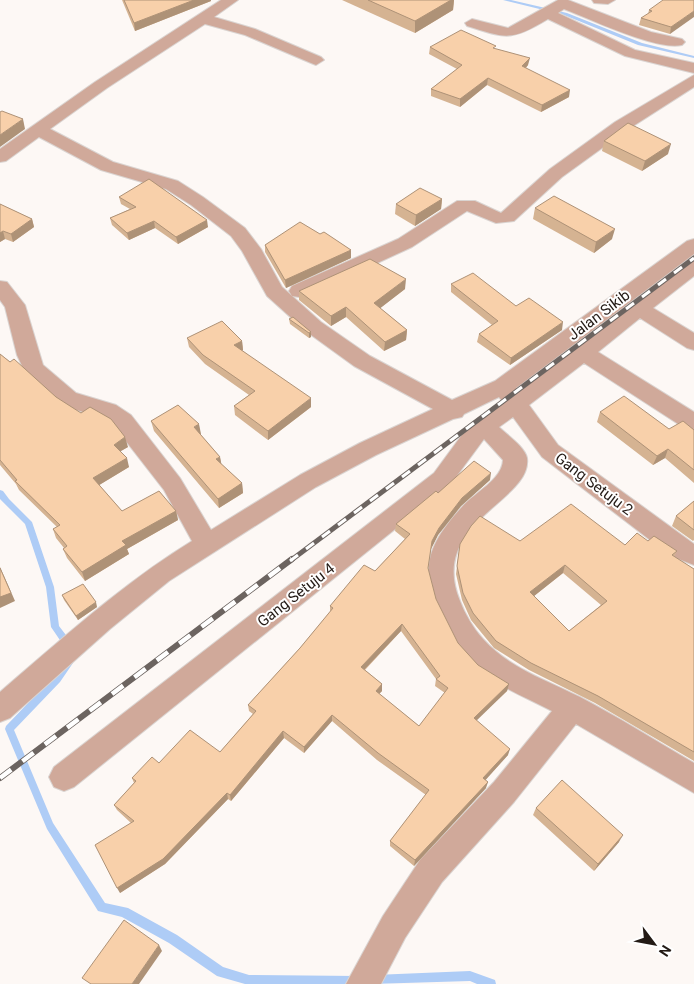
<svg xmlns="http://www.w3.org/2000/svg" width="694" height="984" font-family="Roboto,sans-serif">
	<rect width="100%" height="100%" fill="#fdf8f5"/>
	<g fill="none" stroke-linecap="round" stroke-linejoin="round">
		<g fill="#aeccf6" fill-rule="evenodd">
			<polygon points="503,0 511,0 567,13 642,43 694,56 694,58 638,45 564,15"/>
			<polygon points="0,490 3,491 9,499 32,522 54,587 59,626 72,643 73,646 72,649 69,650 66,649 51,627 46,587 25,524 0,499"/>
			<polygon points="69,659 72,660 73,663 60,682 14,730 53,823 105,903 128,908 177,935 223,967 249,975 358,976 362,977 363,981 362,984 245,984 217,976 169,943 122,917 98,911 47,829 5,729 6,726 54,676 66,660"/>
			<polygon points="470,971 495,980 496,984 477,984 470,981 371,984 369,980 370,976 374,975"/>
		</g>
		<defs>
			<g id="street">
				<path d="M 221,0 L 238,0 L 214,17 L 255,29 L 321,57 L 324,60 L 316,65 L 311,63 L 245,35 L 205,24 L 107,88 L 50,129 L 113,162 L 178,181 L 203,197 L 245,228 L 261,249 L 282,287 L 321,322 L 370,356 L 452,400 L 495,381 L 687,241 L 694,239 L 694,254 L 516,388 L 518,390 L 687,262 L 694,260 L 694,276 L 653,308 L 694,333 L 694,350 L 687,348 L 640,318 L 598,352 L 694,412 L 694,431 L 686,429 L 584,363 L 529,405 L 558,445 L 694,544 L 694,565 L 671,556 L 542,457 L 513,417 L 499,427 C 507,435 525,447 527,458 C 533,501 427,522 460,601 C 465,614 473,628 483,639 C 509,668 546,680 580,697 C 618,717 656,741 694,763 L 694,793 L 576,724 L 514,802 L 442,882 L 405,938 L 381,984 L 346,984 L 383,916 L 420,860 L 494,782 L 552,711 C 527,698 500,687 478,670 C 463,658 453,641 445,624 C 420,572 423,550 462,507 C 475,492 502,480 503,460 L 484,439 L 450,485 L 74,787 L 64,791 L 54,787 L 49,777 L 54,767 L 434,473 L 467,428 L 503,402 L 499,397 L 464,414 L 462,417 L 453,419 L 376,455 L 316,487 L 169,581 L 110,629 L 10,718 L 0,722 L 0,692 C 62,639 122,584 192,541 L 164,490 L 115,427 L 100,417 L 60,405 L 26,374 L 17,355 L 5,307 L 0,300 L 0,281 L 7,282 L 25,305 L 43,365 L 76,393 L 116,405 L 131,415 L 180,478 L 211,530 L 300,475 L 360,443 L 433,409 L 354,366 L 307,332 L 267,296 L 242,251 L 231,236 L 191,205 L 166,189 L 101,170 L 39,137 L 6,161 L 0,162 L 0,149 L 95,82 Z"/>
				<path d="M 558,0 L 568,0 L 651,32 L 682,39 L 685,42 L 682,45 C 657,51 590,19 564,9 L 558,13 L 635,50 L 694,63 L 694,73 L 625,56 L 548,19 C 510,42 506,38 467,26 L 465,23 L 472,19 L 508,28 Z"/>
				<polygon points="592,0 615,0 608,4 594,3"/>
				<polygon points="694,75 694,87 627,130 562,177 514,221 496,223 467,211 412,247 306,296 299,297 292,296 289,291 292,286 398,239 457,201 475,201 501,213 550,169 615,122"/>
			</g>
		</defs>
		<use href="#street" stroke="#dad4d1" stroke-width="2"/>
		<use href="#street" fill="#d0a99a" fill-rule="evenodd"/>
		<defs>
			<polyline id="rail-far1" points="290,561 694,258"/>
			<polyline id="rail" points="0,778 292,559"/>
		</defs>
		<use href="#rail-far1" stroke="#6c6460" stroke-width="5"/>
		<use href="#rail" stroke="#6c6460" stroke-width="6"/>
		<use href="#rail-far1" stroke="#fff" stroke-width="3" stroke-dasharray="10" stroke-linecap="butt"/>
		<use href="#rail" stroke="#fff" stroke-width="4.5" stroke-dasharray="14" stroke-linecap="butt"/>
	</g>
	<g fill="#d5b392" fill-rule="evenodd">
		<polygon points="122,0 211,0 211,1 135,31"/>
		<polygon points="342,0 454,0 453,10 415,33"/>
		<polygon points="694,0 670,34 639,25 641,18 648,14 649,10"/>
		<polygon points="430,47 496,49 528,65 526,68 569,97 541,112 487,85 460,107 431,96 431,89 457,69 429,54"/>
		<polygon points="604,141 668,154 642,171 602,151"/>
		<polygon points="119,197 208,227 178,244 155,228 129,240 112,225 110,218 130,209 121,204"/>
		<polygon points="442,199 441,209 415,226 395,214 396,204"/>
		<polygon points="0,204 32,219 34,227 13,242 5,239 0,242"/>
		<polygon points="535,208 612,239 594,253 533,219"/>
		<polygon points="320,234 351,250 351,258 286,288 265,252 265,245"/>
		<polygon points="451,284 516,306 562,330 510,365 477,342 479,334 492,325 451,292"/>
		<polygon points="405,289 380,308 407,330 406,340 384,351 346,317 331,326 299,300 299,291"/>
		<polygon points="289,319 311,332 311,337 309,338 290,324"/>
		<polygon points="187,338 242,341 243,350 242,350 311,407 268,440 235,415 234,406 249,395 205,364 189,347"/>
		<polygon points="0,354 56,397 128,447 120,451 129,467 99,485 122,511 176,511 178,520 127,549 129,554 85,581 67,558 63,549 64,548 56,538 53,529 57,527 19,490 16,484 0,465"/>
		<polygon points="600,412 669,429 694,430 694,483 665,458 653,465 597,422"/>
		<polygon points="151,421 201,434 200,434 220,457 221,464 242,483 243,493 219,508 154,431"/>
		<path d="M 490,480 L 461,506 L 438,535 L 431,549 L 428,569 L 436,599 L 458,643 L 478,665 L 509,684 L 507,691 L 476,720 L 508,755 L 485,780 L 486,788 L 414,866 L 390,846 L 390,841 L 426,795 L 377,760 L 332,721 L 304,753 L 284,738 L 231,801 L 228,799 L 165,864 L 120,893 L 131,823 L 117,810 L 114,805 L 134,783 L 132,778 L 159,763 L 220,752 L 253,714 L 249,711 L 248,705 L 300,648 L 330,612 L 330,606 L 375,571 L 405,539 L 395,531 L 396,524 L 438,493 ZM 401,631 L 436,679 L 435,686 L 445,693 L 419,726 L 379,694 L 382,691 L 382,684 L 365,670 Z"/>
		<polygon points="694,501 694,540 693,541 672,526 676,516"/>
		<path d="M 520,541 L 625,545 L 648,541 L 677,551 L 674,557 L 694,569 L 694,761 L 595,703 L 529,670 L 494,648 L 471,620 L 462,600 L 456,574 L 460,544 ZM 563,573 L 601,605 L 569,631 L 534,596 Z"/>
		<polygon points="62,595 97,607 78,620 64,600"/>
		<polygon points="536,808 619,842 594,871 533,815"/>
	</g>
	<g fill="#ae9277">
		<polygon points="194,0 211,0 211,1 135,31 134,23"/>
		<polygon points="451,0 454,0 453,10 415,33 415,21"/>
		<polygon points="694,11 694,17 670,34 671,27"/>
		<polygon points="530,58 528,65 521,73 522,66"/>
		<polygon points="488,78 487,85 460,107 460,99"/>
		<polygon points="570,90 569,97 541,112 542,105"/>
		<polygon points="23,119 25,129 0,147 0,135"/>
		<polygon points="671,144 668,154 642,171 645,161"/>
		<polygon points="442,199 441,209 415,226 416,215"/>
		<polygon points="32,219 34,227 13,242 11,234"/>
		<polygon points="207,220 208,227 178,244 176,237"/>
		<polygon points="154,221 155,228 129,240 127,233"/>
		<polygon points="615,229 612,239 594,253 596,242"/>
		<polygon points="3,231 5,239 0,242 0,233"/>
		<polygon points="351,250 351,258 286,288 285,280"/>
		<polygon points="406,279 405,289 374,313 374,303"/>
		<polygon points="346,307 346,317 331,326 331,316"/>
		<polygon points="563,322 562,330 510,365 511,358"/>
		<polygon points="407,330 406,340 384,351 385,342"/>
		<polygon points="311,332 311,337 309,338 309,333"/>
		<polygon points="242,341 243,350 235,354 234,345"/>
		<polygon points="311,398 311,407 268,440 268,431"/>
		<polygon points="199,424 201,434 195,437 194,427"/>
		<polygon points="125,437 128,447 116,454 114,445"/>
		<polygon points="668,449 665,458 653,465 657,456"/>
		<polygon points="220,457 222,467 216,459"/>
		<polygon points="127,458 129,467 96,487 93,478"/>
		<polygon points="491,473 490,480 461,506 438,535 431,549 432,541 439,528 462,498"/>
		<polygon points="242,483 243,493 219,508 218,499"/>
		<polygon points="176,511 178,520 127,549 129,554 85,581 82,572 122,541"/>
		<polygon points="565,565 563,573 529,600 530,592"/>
		<polygon points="0,567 15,601 0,608"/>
		<polygon points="96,602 97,607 78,620 76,616"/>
		<polygon points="402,624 401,631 361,673 361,667"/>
		<polygon points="382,684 382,691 376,697 376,691"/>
		<polygon points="509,684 507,691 472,725 474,718"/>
		<polygon points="332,715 332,721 304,753 304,747"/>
		<polygon points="283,731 284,738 231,801 230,795"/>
		<polygon points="510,749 508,755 482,784 483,778"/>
		<polygon points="488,782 486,788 414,866 415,860"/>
		<polygon points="227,793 228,799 165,864 120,893 117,888"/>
		<polygon points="623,835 619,842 594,871 598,864"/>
		<polygon points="159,945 162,951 139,984 132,984"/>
	</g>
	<g fill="#f8d0aa" stroke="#ae9277" fill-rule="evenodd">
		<polygon points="124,0 194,0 134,23"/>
		<polygon points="368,0 451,0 415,21"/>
		<polygon points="663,0 694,0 694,11 671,27 641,18 652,11 649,10"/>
		<polygon points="461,30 496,46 493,48 530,58 522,66 570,90 542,105 488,78 460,99 431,89 462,65 430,47"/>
		<polygon points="2,111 23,119 0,135 0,112"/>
		<polygon points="628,123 671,144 645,161 604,141"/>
		<polygon points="149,179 207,220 176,237 154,221 127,233 110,218 136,207 119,197"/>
		<polygon points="420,188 442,199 416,215 396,204"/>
		<polygon points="554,196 615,229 596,242 535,208"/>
		<polygon points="0,204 32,219 11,234 3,231 0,233"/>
		<polygon points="300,222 320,234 324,232 351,250 285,280 265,245"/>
		<polygon points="370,259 406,279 374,303 407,330 385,342 346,307 331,316 299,291"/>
		<polygon points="473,273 516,306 529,298 563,322 511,358 479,334 498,321 451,284"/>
		<polygon points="293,317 311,332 309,333 289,319"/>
		<polygon points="222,321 242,341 234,345 311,398 268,431 234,406 255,391 203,355 187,338"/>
		<polygon points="0,354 10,362 14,359 56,397 81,413 90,407 111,419 125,437 114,445 127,458 93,478 122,511 159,491 176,511 122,541 126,545 82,572 63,549 67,546 53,529 60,525 15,481 17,480 0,460"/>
		<polygon points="624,396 669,429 683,421 694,430 694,470 668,449 657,456 600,412"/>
		<polygon points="178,405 199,424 194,427 220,457 216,459 242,483 218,499 151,421"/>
		<path d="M 474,461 L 491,473 L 462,498 L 439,528 L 432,541 L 428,568 L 436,599 L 458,643 L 478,665 L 509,684 L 474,718 L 510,749 L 483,778 L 488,782 L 415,860 L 390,841 L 429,790 L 378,753 L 332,715 L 304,747 L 283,731 L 230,795 L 227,793 L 163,859 L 117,888 L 95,845 L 134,821 L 114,805 L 136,781 L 132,778 L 152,757 L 159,763 L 190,730 L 220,752 L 256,711 L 248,705 L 300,648 L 333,608 L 330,606 L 364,565 L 375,571 L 410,534 L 396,524 L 436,491 L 438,493 ZM 402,624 L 440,676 L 436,679 L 448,688 L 419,726 L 376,691 L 382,684 L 361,667 Z"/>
		<polygon points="694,501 694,530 676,516"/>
		<path d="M 571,504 L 625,545 L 637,533 L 648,541 L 654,536 L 677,551 L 672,555 L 694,569 L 694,752 L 598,696 L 531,663 L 496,641 L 473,613 L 463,593 L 457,566 L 460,544 L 471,526 L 480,516 L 520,541 ZM 565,565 L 607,601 L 569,631 L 530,592 Z"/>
		<polygon points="0,568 11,593 0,597"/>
		<polygon points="83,584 96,602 76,616 62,595"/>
		<polygon points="562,780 623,835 598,864 536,808"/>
		<polygon points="124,920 159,945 132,984 91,984 82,978"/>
	</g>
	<g text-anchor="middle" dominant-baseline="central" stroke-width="4" stroke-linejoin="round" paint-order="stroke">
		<g font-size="15" fill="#231a15" stroke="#fff">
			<text transform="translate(599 315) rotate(-37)">Jalan Sikib</text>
			<text transform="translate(594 484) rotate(37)">Gang Setuju 2</text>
			<text transform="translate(296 595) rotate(-38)">Gang Setuju 4</text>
		</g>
	</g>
	<g transform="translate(654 944) rotate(122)" stroke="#ffffff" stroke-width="4" paint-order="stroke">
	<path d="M0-4L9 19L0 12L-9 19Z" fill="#231a15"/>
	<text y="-8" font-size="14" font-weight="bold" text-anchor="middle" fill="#231a15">N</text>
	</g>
</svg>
